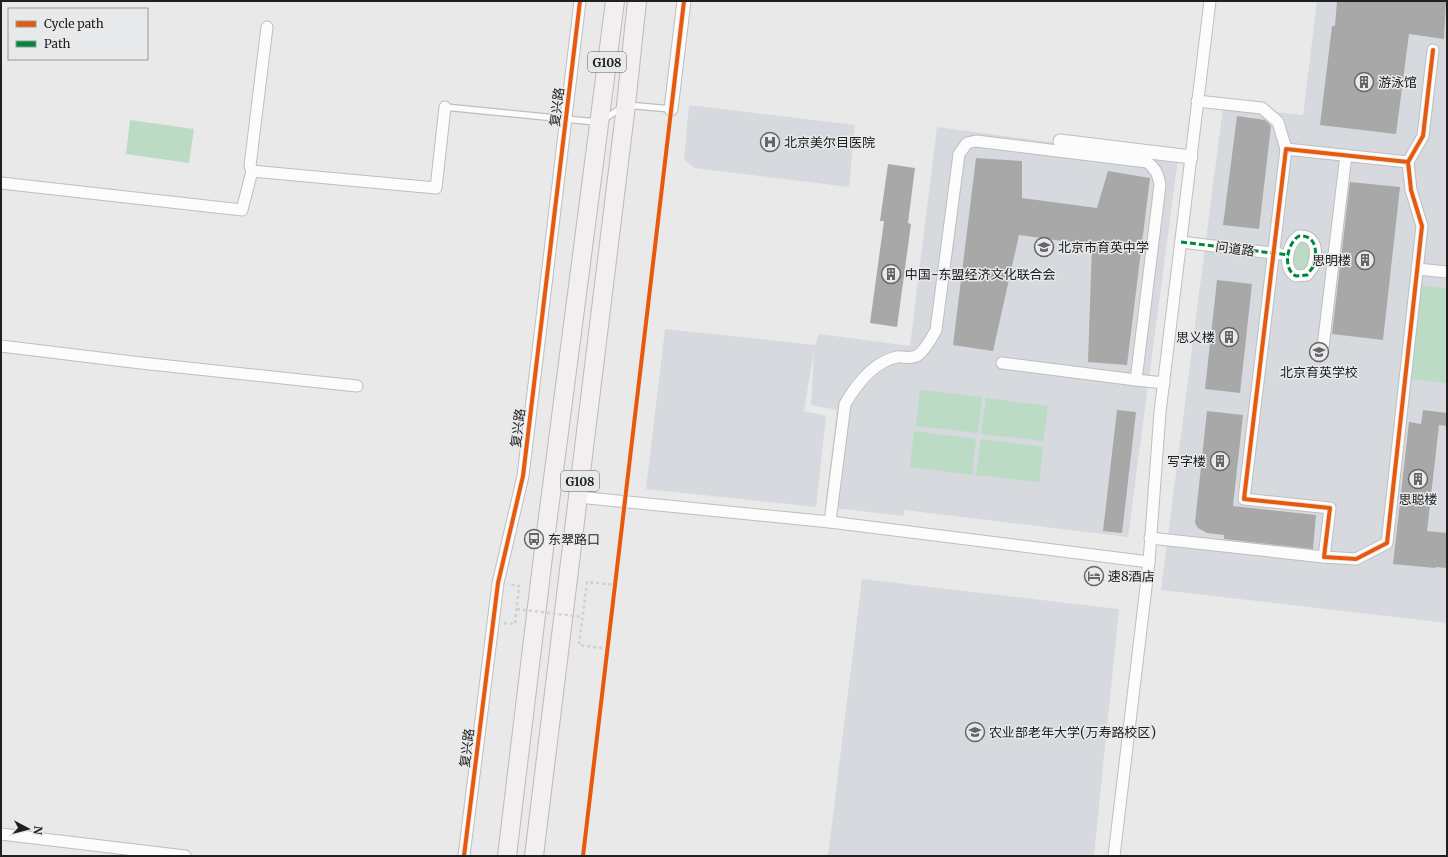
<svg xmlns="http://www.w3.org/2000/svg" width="1448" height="857" font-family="Merriweather,'Noto Sans SC',serif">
	<rect width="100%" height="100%" fill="#e9e9e9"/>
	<g fill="#d6d9dd">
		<polygon points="1317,1 1447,1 1447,623 1161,590 1223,107 1303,115"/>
		<polygon points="689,105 855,125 849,187 694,168 684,159"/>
		<polygon points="937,127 1178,159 1128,537 904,510 904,516 825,507 837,410 811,405 814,351 804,411 826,416 816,507 646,489 665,329 815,345 819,334 910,346"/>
		<polygon points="862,579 1119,609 1094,856 828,856"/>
	</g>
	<g fill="#bbdbc5">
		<polygon points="130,120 194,129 189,163 126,154"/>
		<polygon points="1302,237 1313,248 1305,275 1290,268 1290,251"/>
		<polygon points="1419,285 1447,288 1447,383 1409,379"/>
		<polygon points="920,390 982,397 978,433 916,426"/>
		<polygon points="986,398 1048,406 1043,441 981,434"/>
		<polygon points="914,431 976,439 972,475 910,467"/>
		<polygon points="981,439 1043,447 1039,482 976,475"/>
	</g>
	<g fill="#a8a8a8">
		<polygon points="1337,1 1446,1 1444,39 1409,34 1396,134 1320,125 1332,26 1335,26"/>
		<polygon points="1237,116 1265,120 1271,126 1259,229 1223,225"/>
		<polygon points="976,158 1022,161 1022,198 1097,208 1108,171 1150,178 1127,365 1088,362 1092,245 1019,235 993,351 953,345"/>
		<polygon points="888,164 915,168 908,223 911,224 897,327 870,323 884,221 880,221"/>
		<polygon points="1350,182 1400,187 1383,340 1332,334"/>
		<polygon points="1217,280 1252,284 1240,393 1205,389"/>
		<polygon points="1117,410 1136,412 1122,533 1103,531"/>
		<polygon points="1423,410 1447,413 1447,426 1439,425 1427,531 1447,533 1447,568 1436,567 1435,568 1393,564 1409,422 1421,424"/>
		<polygon points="1207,411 1243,415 1233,506 1316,515 1313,549 1224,539 1224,535 1207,533 1198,528 1195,523"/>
	</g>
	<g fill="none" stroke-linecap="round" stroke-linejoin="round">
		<defs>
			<g id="service">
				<polyline points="445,107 596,122"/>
				<polyline points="604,119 626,105 671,109"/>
			</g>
			<g id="minor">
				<polyline points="1197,101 1262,108 1278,122 1286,149"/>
				<polyline points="1408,162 1286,149 1244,499 1330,508 1324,557 1356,559 1387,543 1422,226 1411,190 1408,162 1423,136 1433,50"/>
				<polyline points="252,171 436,188 445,107"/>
				<polyline points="1,183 242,210 252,171 250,166 267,27"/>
				<polyline points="1181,242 1280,254"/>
				<path d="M 1315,258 L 1313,267 L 1307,275 L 1296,276 C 1282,269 1287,243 1299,236 C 1313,235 1317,246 1315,258 L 1333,260"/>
				<polyline points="1417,269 1447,272"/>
				<polyline points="1,346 141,363 357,386"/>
				<polyline points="1323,347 1346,155"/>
				<polyline points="1002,363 1136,380"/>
				<polyline points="578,497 830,522 1149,562"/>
				<path d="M 830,522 L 845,404 C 856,385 873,362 897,357 C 904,356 911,360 918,355 C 926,349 931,339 936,330 L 959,154 L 967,143 L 976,141 L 1147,162 C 1156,169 1158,174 1160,185 L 1136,380 L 1164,383"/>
				<polyline points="1150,538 1324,557"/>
				<polyline points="1,834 185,856"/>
				<polyline points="464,856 498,583 523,476 580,1"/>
				<polyline points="1114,856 1149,562 1160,412 1210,1"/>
			</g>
			<g id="tertiary">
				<polyline points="671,109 684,1"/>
				<polyline points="1060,141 1191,157"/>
			</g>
			<g id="trunk">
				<polyline points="507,856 545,540 615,1"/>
				<polyline points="534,856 626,105 637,1"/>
			</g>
		</defs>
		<use href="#service" stroke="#bebebe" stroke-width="8"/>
		<use href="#minor" stroke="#bebebe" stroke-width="13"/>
		<use href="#tertiary" stroke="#bebebe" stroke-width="15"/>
		<use href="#trunk" stroke="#bfb8b9" stroke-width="20"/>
		<g stroke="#d0d0d0" stroke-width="2.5" stroke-dasharray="3 3" stroke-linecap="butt">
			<polyline points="504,623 515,624 519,586 508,584"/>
			<polyline points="608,649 579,645 587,582 615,585"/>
		</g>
		<use href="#service" stroke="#fcfcfc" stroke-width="5.5"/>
		<use href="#minor" stroke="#fcfcfc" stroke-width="11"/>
		<use href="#tertiary" stroke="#fcfcfc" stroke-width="13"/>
		<use href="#trunk" stroke="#f3eeef" stroke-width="18"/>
		<polyline stroke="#d0d0d0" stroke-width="2.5" stroke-dasharray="3 3" stroke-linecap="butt" points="517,609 582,617"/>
		<g stroke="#00873e" stroke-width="3" stroke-dasharray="6 3" stroke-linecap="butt">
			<polyline points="1181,242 1289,255"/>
			<path d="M 1315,258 L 1313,267 L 1307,275 L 1296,276 C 1282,269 1287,243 1299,236 C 1313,235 1317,246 1315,258 L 1333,260"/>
		</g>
		<defs>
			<g id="cycleway">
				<polyline points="1408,162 1286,149 1244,499 1330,508 1324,557 1356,559 1387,543 1422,226 1411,190 1408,162 1423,136 1433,50"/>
				<polyline points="464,856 498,583 523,476 580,1"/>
				<polyline points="583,856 684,1"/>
			</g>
		</defs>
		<use href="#cycleway" stroke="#e8e9ea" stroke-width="6"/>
		<use href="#cycleway" stroke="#e8590c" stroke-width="4"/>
	</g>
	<defs>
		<symbol id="building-ring" viewBox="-11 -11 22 22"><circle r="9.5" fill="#e8e9ea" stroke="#666667" stroke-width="1.5"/><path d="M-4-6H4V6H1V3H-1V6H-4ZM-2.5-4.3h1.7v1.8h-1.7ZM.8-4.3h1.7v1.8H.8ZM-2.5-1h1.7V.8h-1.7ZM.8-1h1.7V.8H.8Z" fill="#666667"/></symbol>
		<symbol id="hospital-ring" viewBox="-11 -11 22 22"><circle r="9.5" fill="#e8e9ea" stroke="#666667" stroke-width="1.5"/><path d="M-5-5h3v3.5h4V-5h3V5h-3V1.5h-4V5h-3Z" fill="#666667"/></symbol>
		<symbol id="school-ring" viewBox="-11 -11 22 22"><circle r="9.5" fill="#e8e9ea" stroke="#666667" stroke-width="1.5"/><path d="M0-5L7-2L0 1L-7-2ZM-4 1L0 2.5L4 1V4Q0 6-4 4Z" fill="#666667"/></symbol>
		<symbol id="bus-ring" viewBox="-11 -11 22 22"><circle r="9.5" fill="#e8e9ea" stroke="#666667" stroke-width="1.5"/><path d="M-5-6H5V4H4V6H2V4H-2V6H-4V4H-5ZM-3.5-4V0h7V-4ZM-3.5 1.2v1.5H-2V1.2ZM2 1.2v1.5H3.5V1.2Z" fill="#666667"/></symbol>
		<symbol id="hotel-ring" viewBox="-11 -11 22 22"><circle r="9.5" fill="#e8e9ea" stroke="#666667" stroke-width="1.5"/><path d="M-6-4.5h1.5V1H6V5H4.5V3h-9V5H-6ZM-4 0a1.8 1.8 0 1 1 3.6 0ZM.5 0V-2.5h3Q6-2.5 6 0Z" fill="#666667"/></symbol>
		<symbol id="university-ring" viewBox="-11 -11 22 22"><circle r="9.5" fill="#e8e9ea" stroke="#666667" stroke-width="1.5"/><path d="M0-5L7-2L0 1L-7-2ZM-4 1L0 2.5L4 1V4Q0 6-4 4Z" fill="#666667"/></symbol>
	</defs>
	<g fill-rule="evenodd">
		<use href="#building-ring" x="1353" y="71" width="22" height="22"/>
		<use href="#hospital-ring" x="759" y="131" width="22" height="22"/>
		<use href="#school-ring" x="1033" y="236" width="22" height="22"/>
		<use href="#building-ring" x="1354" y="249" width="22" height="22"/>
		<use href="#building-ring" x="880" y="263" width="22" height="22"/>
		<use href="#building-ring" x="1218" y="326" width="22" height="22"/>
		<use href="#school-ring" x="1308" y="341" width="22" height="22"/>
		<use href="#building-ring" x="1209" y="450" width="22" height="22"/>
		<use href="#building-ring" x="1407" y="468" width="22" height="22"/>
		<use href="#bus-ring" x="523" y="528" width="22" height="22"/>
		<use href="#hotel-ring" x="1083" y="565" width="22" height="22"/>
		<use href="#university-ring" x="964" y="721" width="22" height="22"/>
	</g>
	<g text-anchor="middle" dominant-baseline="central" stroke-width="3" stroke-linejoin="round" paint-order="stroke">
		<g fill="#e8e9ea" stroke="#5c5c5d" stroke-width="1">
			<rect x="588" y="52" width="38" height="20" rx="3"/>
			<rect x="561" y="471" width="38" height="20" rx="3"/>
		</g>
		<g font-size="12" font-weight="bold" fill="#202021">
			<text x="607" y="62">G108</text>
			<text x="580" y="481">G108</text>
		</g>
		<g font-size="13" fill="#202021" stroke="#e8e9ea" text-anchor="start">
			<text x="1378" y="82">游泳馆</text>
			<text x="784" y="142">北京美尔目医院</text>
			<text x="1058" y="247">北京市育英中学</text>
			<text x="1351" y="260" text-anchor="end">思明楼</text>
			<text x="905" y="274">中国-东盟经济文化联合会</text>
			<text x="1215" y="337" text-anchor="end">思义楼</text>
			<text x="1319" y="372" text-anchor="middle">北京育英学校</text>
			<text x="1206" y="461" text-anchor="end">写字楼</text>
			<text x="1418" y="499" text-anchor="middle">思聪楼</text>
			<text x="548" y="539">东翠路口</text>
			<text x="1108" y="576">速8酒店</text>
			<text x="989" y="732">农业部老年大学(万寿路校区)</text>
		</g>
		<g font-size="13" fill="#202021" stroke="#e8e9ea">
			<text transform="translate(557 107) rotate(-83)">复兴路</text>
			<text transform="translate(1235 249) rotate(7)">问道路</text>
			<text transform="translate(518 428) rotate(-83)">复兴路</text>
			<text transform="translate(467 748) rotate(-83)">复兴路</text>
		</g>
	</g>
	<rect width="1448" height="857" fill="none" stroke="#202021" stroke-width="4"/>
	<rect x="8" y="8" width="140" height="52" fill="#e8e9ea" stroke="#98999a"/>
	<rect x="16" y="21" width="20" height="6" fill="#e8590c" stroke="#98999a"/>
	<text x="44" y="28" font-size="12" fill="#202021">Cycle path</text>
	<rect x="16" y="41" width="20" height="6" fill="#00873e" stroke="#98999a"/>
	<text x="44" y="48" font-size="12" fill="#202021">Path</text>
	<g transform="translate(28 829) rotate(97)" stroke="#e8e9ea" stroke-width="3" paint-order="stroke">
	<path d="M0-3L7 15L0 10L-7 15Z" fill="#202021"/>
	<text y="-6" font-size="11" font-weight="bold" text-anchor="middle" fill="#202021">N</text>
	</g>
</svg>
